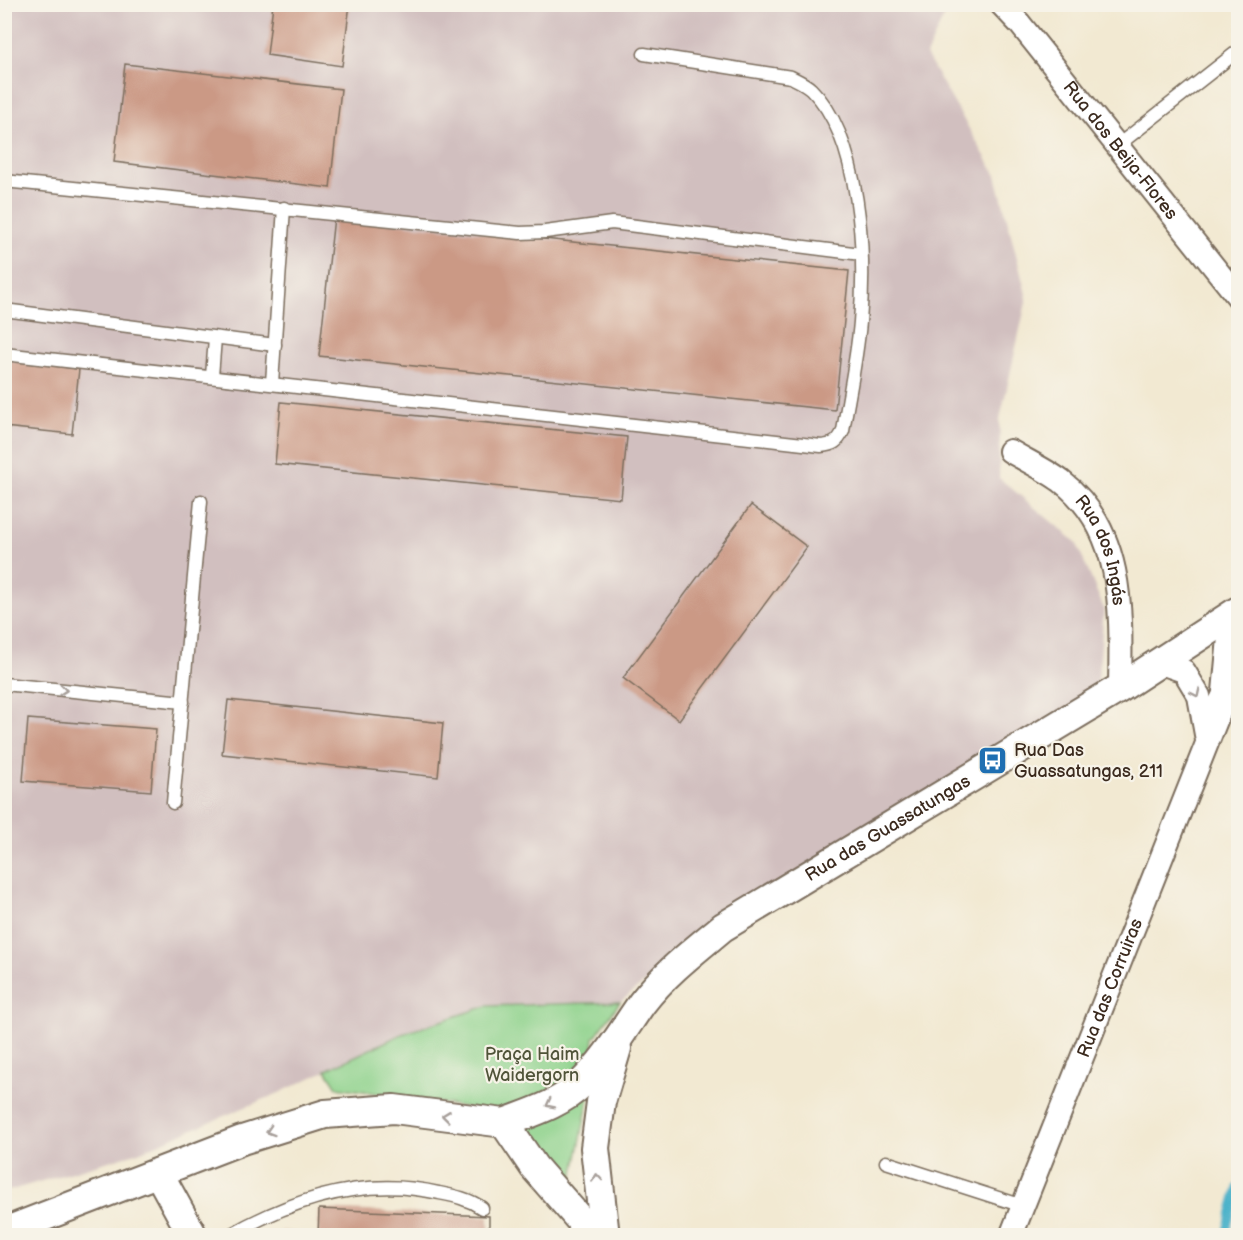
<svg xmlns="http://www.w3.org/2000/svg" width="1243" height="1240" font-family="'Balsamiq Sans',sans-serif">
	<rect width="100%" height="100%" fill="#f7f3e8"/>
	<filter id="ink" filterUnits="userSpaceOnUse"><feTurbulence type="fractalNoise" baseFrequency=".0167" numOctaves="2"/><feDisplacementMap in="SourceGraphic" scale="12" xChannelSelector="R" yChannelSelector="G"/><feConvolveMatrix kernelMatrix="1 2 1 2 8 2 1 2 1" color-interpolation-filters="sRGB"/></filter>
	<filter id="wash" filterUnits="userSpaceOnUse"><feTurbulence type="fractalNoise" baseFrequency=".008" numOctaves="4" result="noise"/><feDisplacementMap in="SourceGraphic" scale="24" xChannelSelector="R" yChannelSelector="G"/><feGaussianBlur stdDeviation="1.35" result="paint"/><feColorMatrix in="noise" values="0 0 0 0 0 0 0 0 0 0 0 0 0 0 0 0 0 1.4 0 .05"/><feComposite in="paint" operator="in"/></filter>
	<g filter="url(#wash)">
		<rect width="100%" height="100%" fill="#f2e9d2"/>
		<polygon fill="#d1bfbf" points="5,5 947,5 949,6 926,55 996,175 1027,298 1000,419 999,478 1076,542 1104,609 1097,692 702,937 620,1002 487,1006 402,1034 279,1093 136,1153 5,1192"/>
		<polygon fill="#8dd28b" stroke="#647e54" stroke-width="1.5" points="620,1002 594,1038 589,1098 571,1188 497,1112 337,1087 326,1070 402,1034 487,1006"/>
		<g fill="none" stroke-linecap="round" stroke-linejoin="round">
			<polyline stroke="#4ab1c9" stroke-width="8" points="1225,1236 1238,1186"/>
		</g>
		<g id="blocks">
			<g fill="#cb9985">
				<polygon points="273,4 350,4 342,66 267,55"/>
				<polygon points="125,64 341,89 330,188 114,162"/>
				<polygon points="334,217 849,271 835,410 319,356"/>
				<polygon points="4,360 79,369 72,434 4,427"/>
				<polygon points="281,402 627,437 621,499 275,464"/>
				<polygon points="751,505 807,547 679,720 623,678"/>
				<polygon points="228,700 443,723 438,777 222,754"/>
				<polygon points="28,719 156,729 151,791 23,781"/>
				<polygon points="319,1209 489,1216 489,1236 318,1236"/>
				<polygon points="281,1231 310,1234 310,1236 281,1236"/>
			</g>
		</g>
	</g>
	<g filter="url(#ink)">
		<use href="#blocks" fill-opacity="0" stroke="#7b6d5d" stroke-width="1.5"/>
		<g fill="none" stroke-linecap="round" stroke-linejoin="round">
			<defs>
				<g id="service">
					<polyline points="1117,146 1238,51"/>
					<polyline points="4,181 520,233 545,232 612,223 861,254"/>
					<polyline points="4,310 275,345"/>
					<path d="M 4,354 L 821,446 C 833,445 838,442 843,431 C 849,395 857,358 860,322 C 866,256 861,138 811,89 C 806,84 797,80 791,77 L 644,54"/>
					<polyline points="212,376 215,338"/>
					<polyline points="272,383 284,208"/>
					<polyline points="4,684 183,702"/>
					<polyline points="173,803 201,501"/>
					<polyline points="886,1162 1023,1206"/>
					<path d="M 228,1236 C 292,1199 366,1176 439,1193 C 455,1196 469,1199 482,1208"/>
				</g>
				<g id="minor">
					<path id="s1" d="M 1001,4 L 1020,24 L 1238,297"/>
					<path id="s2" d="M 1010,451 C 1027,461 1046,470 1061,481 C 1126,531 1121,616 1120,688"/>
					<polyline points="1161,663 1184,671 1199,696 1207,740"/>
					<path id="s3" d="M 1011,1236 L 1223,703 L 1231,616"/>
				</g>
				<g id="tertiary">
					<polyline points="1223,703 1238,674"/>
					<path id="s4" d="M 504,1123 C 530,1113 561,1104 581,1084 C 606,1060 623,1030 642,1003 C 665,973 694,951 723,927 L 1120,688 L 1238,611"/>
					<polyline points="159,1174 193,1236"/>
					<polyline points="4,1232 242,1140 325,1114 394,1109 504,1123 534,1167 594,1236"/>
					<polyline points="605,1236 595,1148 601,1102 617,1048"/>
				</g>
			</defs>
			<use href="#service" stroke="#7b6d5d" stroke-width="15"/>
			<use href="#minor" stroke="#7b6d5d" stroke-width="26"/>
			<use href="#tertiary" stroke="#7b6d5d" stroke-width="32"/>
			<use href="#service" stroke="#fff" stroke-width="12"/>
			<use href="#minor" stroke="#fff" stroke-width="22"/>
			<use href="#tertiary" stroke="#fff" stroke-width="28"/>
		</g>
		<defs><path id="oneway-chevron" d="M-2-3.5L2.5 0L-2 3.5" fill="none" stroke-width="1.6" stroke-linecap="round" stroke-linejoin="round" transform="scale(1.5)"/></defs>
		<g stroke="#a79f9a">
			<use href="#oneway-chevron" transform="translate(63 690) rotate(6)"/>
			<use href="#oneway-chevron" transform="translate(1196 693) rotate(65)"/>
			<use href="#oneway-chevron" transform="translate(550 1104) rotate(153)"/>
			<use href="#oneway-chevron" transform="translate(446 1116) rotate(-173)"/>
			<use href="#oneway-chevron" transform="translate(270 1131) rotate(162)"/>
			<use href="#oneway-chevron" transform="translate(597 1178) rotate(-95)"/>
		</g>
	</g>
	<defs>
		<symbol id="bus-square" viewBox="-11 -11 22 22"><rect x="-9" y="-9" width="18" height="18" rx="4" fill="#1f6fb2" stroke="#f7f3e8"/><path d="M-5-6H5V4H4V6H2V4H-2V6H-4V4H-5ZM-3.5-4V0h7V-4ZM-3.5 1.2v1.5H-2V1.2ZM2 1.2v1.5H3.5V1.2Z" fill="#fff"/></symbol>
	</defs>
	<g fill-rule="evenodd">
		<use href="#bus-square" x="976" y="744" width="33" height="33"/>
	</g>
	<g text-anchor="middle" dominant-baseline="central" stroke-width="4.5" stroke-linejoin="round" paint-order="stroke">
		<g font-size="18" fill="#3b2a1e" stroke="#f7f3e8">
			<text stroke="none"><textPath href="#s1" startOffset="189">Rua dos Beija-Flores</textPath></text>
			<text stroke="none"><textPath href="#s2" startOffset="142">Rua dos Ingás</textPath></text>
			<text stroke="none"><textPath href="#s4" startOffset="492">Rua das Guassatungas</textPath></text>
			<text stroke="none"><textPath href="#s3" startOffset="267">Rua das Corruiras</textPath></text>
		</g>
		<g font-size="18" fill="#3b2a1e" stroke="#f7f3e8" text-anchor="start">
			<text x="1014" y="750">Rua Das<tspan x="1014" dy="21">Guassatungas, 211</tspan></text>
		</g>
		<g font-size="18" fill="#505439" stroke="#f7f3e8">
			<text x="532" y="1054">Praça Haim<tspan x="532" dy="21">Waidergorn</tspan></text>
		</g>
	</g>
	<rect width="1243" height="1240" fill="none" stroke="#f7f3e8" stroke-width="24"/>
</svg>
